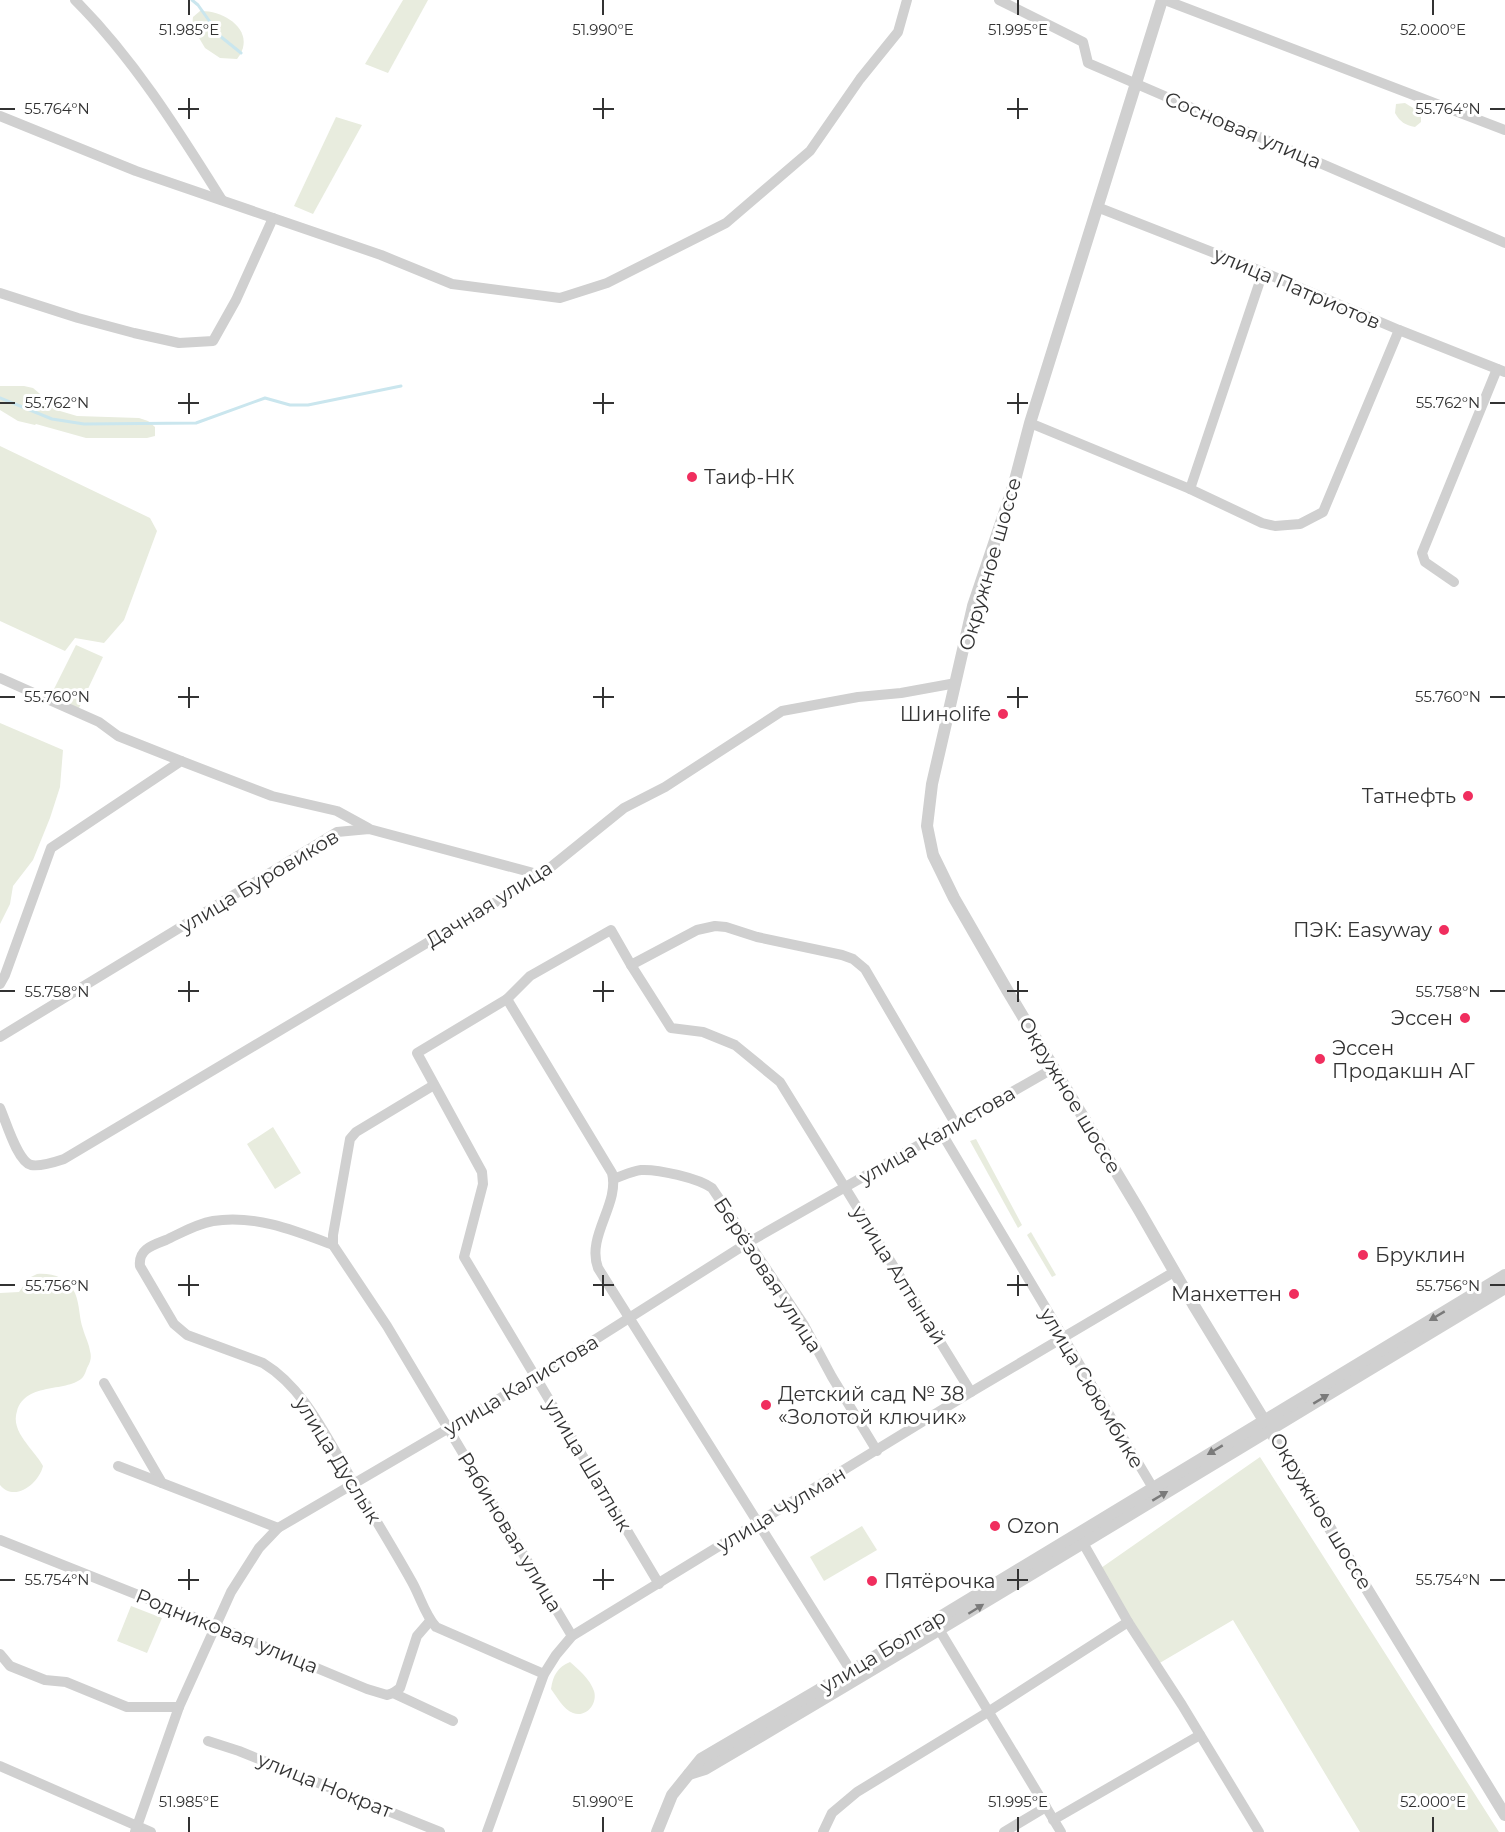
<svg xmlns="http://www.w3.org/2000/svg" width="1505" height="1832" font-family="Montserrat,sans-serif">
	<rect width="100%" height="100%" fill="#fff"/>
	<g fill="#e8ecde">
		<polygon points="403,0 428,0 388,73 365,64"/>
		<path d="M 200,11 C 225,10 258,32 237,59 L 220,58 L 205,48 L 192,26 L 193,17 Z"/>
		<path d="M 1405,103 L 1421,113 L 1421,122 L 1415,127 C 1405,125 1400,122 1395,113 L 1396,104 Z"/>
		<polygon points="336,117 362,125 313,214 294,206"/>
		<polygon points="0,386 24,386 33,388 60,411 77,416 139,418 148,421 155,427 155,436 147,438 86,438 36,424 35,425 18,421 0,410"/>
		<polygon points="0,446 150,518 157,531 124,620 104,643 75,638 65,651 0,621"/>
		<polygon points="76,645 103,657 78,710 50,697"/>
		<polygon points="0,723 63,750 60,787 50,818 33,860 13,886 10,904 0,924"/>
		<polygon points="273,1127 301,1173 275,1189 247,1144"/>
		<polygon points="976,1139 1022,1225 1018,1228 970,1141"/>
		<polygon points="1031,1232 1056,1275 1052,1277 1027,1235"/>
		<path d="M 37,1274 C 53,1273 67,1277 75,1293 C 80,1305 79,1318 83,1329 C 85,1336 89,1344 90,1351 C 92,1358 90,1363 87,1368 C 86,1371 85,1374 83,1377 C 69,1393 26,1381 17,1411 C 10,1432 34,1449 43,1466 C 39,1483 15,1503 0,1485 L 0,1293 L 19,1292 L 29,1278 Z"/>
		<polygon points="1260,1457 1499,1832 1360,1832 1233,1620 1158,1664 1101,1568"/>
		<polygon points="862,1526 877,1550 824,1581 810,1557"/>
		<polygon points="131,1606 162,1618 147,1653 117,1641"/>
		<path d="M 570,1662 C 579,1670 590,1679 594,1691 C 598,1704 586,1718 573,1713 C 563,1709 557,1697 551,1689 C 553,1675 558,1667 570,1662 Z"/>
	</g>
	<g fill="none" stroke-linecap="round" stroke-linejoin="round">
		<g stroke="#cae6ee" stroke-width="3">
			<polyline points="192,0 198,5 220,36 241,53"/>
			<polyline points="0,398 52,419 84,424 196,423 265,398 290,405 308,405 401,386"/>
		</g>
		<g stroke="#d0d0d0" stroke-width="10">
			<path d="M 75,0 C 134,59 178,130 222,200"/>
			<polyline points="999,0 1083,42 1088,63 1505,243"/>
			<polyline points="1165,0 1505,130"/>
			<polyline points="0,116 136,171 381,255 452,284 560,298 607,283 726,223 810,151 860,79 898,32 907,0"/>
			<polyline points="1097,207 1263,272 1399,330 1505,372"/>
			<polyline points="0,293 78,318 134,333 179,343 213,341 236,300 273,218"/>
			<polyline points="1030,423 1190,489 1262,523 1275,526 1300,524 1323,512 1399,330"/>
			<polyline points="1190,489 1263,272"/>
			<polyline points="1454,582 1425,562 1422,553 1497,369"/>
			<polyline points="0,678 99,722 118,736 181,761"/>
			<polyline points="631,965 671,1028 703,1032 735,1045 780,1082 971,1392"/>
			<polyline points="0,984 5,975 51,848 181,761 272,796 337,811 368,828"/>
			<path d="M 507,999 L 612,1173 C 620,1204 586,1236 598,1268 L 851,1671"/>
			<polyline points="0,1037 337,832 369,829 541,875"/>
			<polyline points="434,1085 356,1132 350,1139 333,1235 333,1245 387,1326 572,1636"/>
			<path d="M 0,1108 C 6,1121 17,1161 31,1165 C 41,1167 55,1162 64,1159 L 541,875 L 624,808 L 665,787 L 782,711 L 858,697 L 901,693 L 956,683"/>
			<polyline points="941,1132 1153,1488"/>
			<path d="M 613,1179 C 622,1176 632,1171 641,1170 C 658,1169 698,1178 712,1188 L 804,1325 L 832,1377 L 877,1451"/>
			<path d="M 333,1245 C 296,1231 254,1214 213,1221 C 196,1224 181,1233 166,1240 C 153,1245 138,1249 140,1266 L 174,1324 L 187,1335 L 263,1363 C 304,1388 325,1435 349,1475 C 370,1511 392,1546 412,1582 C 420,1596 425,1615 436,1627 L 544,1674"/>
			<polyline points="104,1383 162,1483 278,1528"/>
			<polyline points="118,1466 162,1483"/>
			<polyline points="0,1540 216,1626 367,1689 387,1695 393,1693 453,1721"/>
			<polyline points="1083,1543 1128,1622 1182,1705 1259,1832"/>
			<polyline points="659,1584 464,1257 483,1184 482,1172 417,1053 507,999 530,976 611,930 631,965 697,930 715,926 726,927 757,937 842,955 853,959 865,969 955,1123"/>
			<polyline points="940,1631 1061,1832"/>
			<polyline points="0,1654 10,1666 45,1680 66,1682 127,1707 179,1707"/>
			<polyline points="393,1693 400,1688 417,1636 430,1621"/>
			<polyline points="208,1741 239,1751 440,1832"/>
			<polyline points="0,1766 151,1832"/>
			<polyline points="1053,1820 1200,1735"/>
			<polyline points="135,1832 179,1707 231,1592 259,1548 278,1528 536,1377 749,1242 1054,1068"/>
			<polyline points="487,1832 544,1674 556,1655 572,1636 971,1392 1174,1272"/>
			<polyline points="823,1832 832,1813 857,1792 988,1712 1128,1622"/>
			<polyline points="1004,1832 1046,1807"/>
		</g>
		<g stroke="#d0d0d0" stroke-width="12">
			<polyline points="1162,0 1030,423 1014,484 973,606 932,784 927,826 933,855 954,898 1007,990 1139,1210 1193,1304 1505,1815"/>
			<path d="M 689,1774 L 705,1769 C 973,1612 1238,1448 1505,1288"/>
			<polyline points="657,1832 672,1795 701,1759 851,1671 1505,1275"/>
		</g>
	</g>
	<defs><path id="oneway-solid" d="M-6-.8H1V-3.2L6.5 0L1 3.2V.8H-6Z" transform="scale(1.5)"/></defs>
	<g fill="#7a7a7a">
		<use href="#oneway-solid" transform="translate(1437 1316) rotate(149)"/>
		<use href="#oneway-solid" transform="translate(1321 1399) rotate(-31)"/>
		<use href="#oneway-solid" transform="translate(1215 1450) rotate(149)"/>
		<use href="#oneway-solid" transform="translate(1160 1496) rotate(-31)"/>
		<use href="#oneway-solid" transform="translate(976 1609) rotate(-32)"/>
	</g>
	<path fill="none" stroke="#333" stroke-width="2" d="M 189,0 L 189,15M 603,0 L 603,15M 1018,0 L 1018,15M 1433,0 L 1433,15M 189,98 L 189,119M 603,98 L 603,119M 1018,98 L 1018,119M 0,109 L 15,109M 178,109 L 199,109M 593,109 L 614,109M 1007,109 L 1028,109M 1490,109 L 1505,109M 189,393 L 189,414M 603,393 L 603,414M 1018,393 L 1018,414M 0,403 L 15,403M 178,403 L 199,403M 593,403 L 614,403M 1007,403 L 1028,403M 1490,403 L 1505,403M 189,687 L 189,708M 603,687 L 603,708M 1018,687 L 1018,708M 0,697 L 15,697M 178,697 L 199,697M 593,697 L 614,697M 1007,697 L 1028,697M 1490,697 L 1505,697M 189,981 L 189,1002M 603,981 L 603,1002M 1018,981 L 1018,1002M 0,991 L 15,991M 178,991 L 199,991M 593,991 L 614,991M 1007,991 L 1028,991M 1490,991 L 1505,991M 189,1275 L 189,1296M 603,1275 L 603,1296M 1018,1275 L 1018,1296M 0,1285 L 15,1285M 178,1285 L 199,1285M 593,1285 L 614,1285M 1007,1285 L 1028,1285M 1490,1285 L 1505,1285M 189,1569 L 189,1590M 603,1569 L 603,1590M 1018,1569 L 1018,1590M 0,1580 L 15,1580M 178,1580 L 199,1580M 593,1580 L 614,1580M 1007,1580 L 1028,1580M 1490,1580 L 1505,1580M 189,1817 L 189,1832M 603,1817 L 603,1832M 1018,1817 L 1018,1832M 1433,1817 L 1433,1832"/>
	<g fill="#f02e5e" stroke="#fff" stroke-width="2">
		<circle cx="692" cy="477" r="6"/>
		<circle cx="1003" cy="714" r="6"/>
		<circle cx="1468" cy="796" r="6"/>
		<circle cx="1444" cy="930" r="6"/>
		<circle cx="1465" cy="1018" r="6"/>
		<circle cx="1320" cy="1059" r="6"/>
		<circle cx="1363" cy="1255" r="6"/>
		<circle cx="1294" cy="1294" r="6"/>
		<circle cx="766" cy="1405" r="6"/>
		<circle cx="995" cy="1526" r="6"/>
		<circle cx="872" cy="1581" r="6"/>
	</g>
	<g text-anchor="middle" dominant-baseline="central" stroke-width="6" stroke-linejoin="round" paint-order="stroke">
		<g font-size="20" fill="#333" stroke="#fff">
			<text transform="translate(1243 130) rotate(23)">Сосновая улица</text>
			<text transform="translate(1297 288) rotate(23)">улица Патриотов</text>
			<text transform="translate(990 564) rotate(-74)">Окружное шоссе</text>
			<text transform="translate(259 881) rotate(-31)">улица Буровиков</text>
			<text transform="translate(489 904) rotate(-32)">Дачная улица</text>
			<text transform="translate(1070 1095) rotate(59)">Окружное шоссе</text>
			<text transform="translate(937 1135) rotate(-30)">улица Калистова</text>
			<text transform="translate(768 1275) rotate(57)">Берёзовая улица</text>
			<text transform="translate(899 1275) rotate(58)">улица Алтынай</text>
			<text transform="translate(521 1385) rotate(-31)">улица Калистова</text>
			<text transform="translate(1092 1388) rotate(59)">улица Сююмбике</text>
			<text transform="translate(338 1460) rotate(58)">улица Дуслык</text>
			<text transform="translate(588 1465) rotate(59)">улица Шатлык</text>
			<text transform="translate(781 1509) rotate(-31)">улица Чулман</text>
			<text transform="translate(1321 1511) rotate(59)">Окружное шоссе</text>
			<text transform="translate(510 1532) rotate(59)">Рябиновая улица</text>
			<text transform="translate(227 1631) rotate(22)">Родниковая улица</text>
			<text transform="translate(883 1651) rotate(-31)">улица Болгар</text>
			<text transform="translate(325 1785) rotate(22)">улица Нократ</text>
		</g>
		<g font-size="20" fill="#333" stroke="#fff" text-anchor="start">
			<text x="704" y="477">Таиф-НК</text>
			<text x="991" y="714" text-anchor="end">Шиноlife</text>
			<text x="1456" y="796" text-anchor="end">Татнефть</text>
			<text x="1432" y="930" text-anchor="end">ПЭК: Easyway</text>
			<text x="1453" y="1018" text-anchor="end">Эссен</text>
			<text x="1332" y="1048">Эссен<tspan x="1332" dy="23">Продакшн АГ</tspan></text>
			<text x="1375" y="1255">Бруклин</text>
			<text x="1282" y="1294" text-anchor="end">Манхеттен</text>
			<text x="778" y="1394">Детский сад № 38<tspan x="778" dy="23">«Золотой ключик»</tspan></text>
			<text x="1007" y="1526">Ozon</text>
			<text x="884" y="1581">Пятёрочка</text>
		</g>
	</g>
	<g font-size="15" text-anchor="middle" fill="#333" stroke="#fff" stroke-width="6" stroke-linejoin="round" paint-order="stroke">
		<text x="189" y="35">51.985°E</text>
		<text x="603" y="35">51.990°E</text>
		<text x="1018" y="35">51.995°E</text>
		<text x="1433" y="35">52.000°E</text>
		<text x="57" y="114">55.764°N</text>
		<text x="1448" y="114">55.764°N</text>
		<text x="57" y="408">55.762°N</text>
		<text x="1448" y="408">55.762°N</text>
		<text x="57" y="702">55.760°N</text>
		<text x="1448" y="702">55.760°N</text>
		<text x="57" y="997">55.758°N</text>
		<text x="1448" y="997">55.758°N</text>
		<text x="57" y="1291">55.756°N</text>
		<text x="1448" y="1291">55.756°N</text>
		<text x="57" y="1585">55.754°N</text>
		<text x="1448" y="1585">55.754°N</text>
		<text x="189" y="1807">51.985°E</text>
		<text x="603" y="1807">51.990°E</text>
		<text x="1018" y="1807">51.995°E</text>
		<text x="1433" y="1807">52.000°E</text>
	</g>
</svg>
